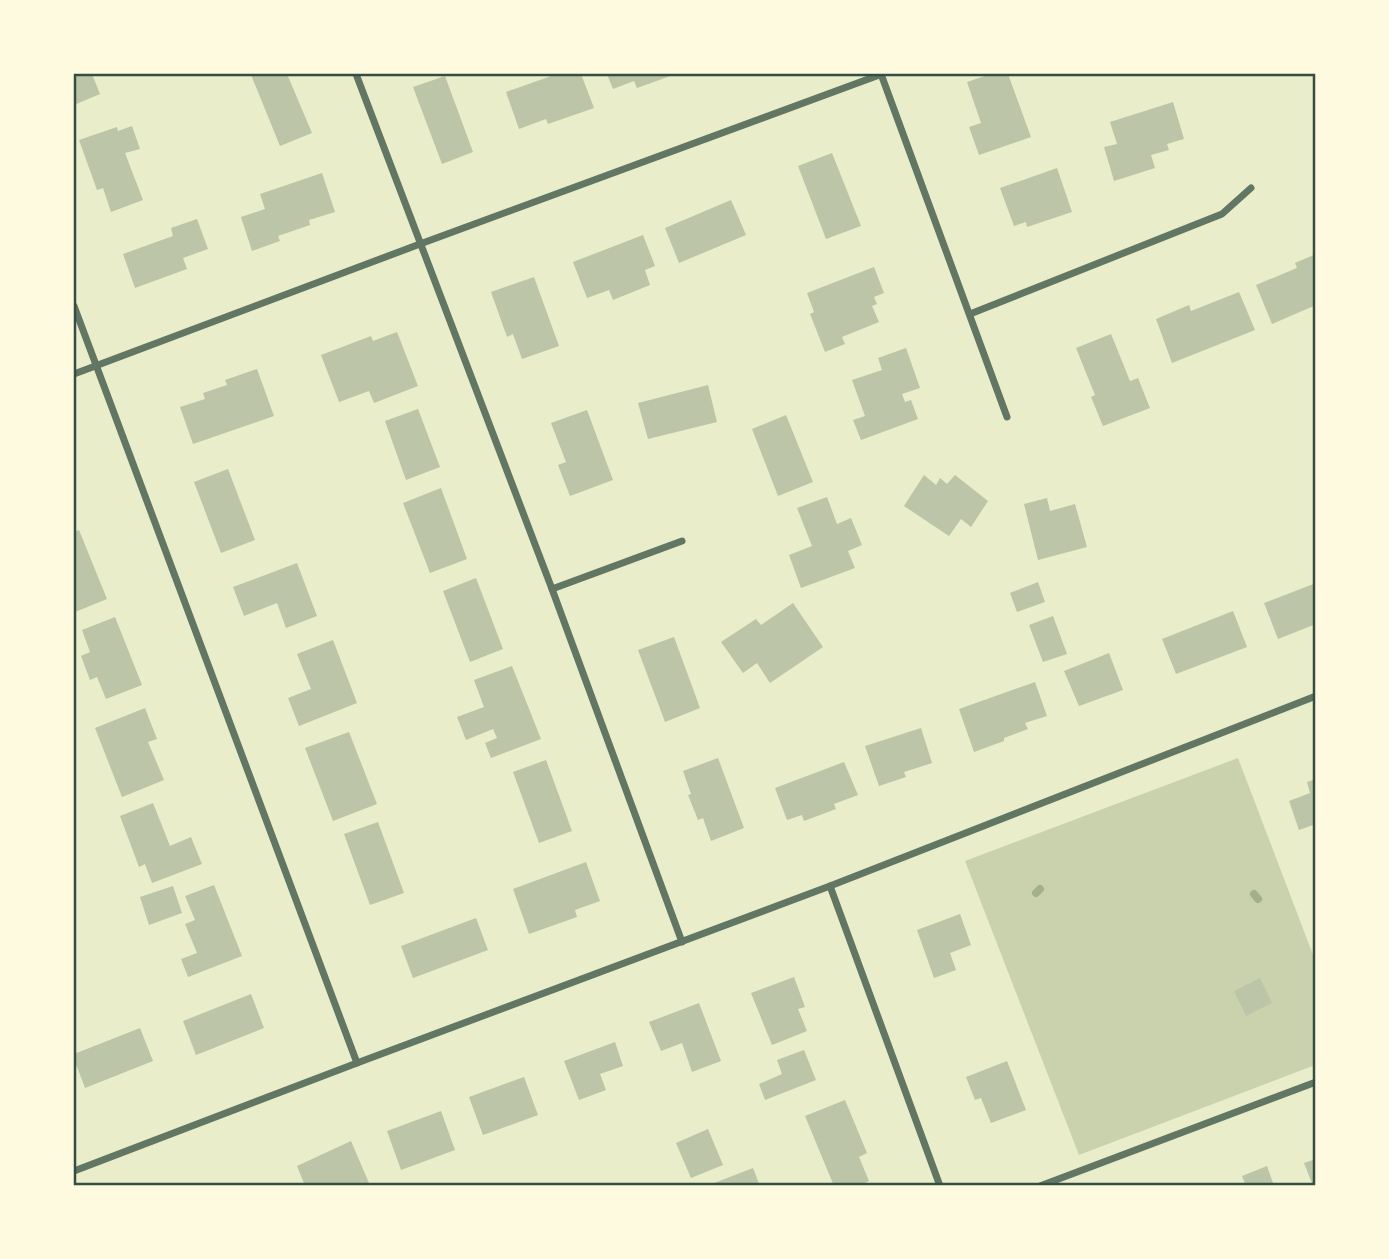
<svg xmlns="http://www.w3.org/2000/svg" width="1389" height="1259" font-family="Inter,sans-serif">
	<rect width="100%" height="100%" fill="#e9edc9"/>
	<polygon fill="#cad2ad" points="1238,758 1315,960 1315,1065 1079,1155 965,861"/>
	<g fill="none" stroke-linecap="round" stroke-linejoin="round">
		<g stroke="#a3b18a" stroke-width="8">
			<polyline points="1036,893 1040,889"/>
			<polyline points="1254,894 1258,899"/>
		</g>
	</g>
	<g fill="#bcc5a7">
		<polygon points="74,74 92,74 100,94 74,105"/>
		<polygon points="255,74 287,74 312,133 280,146 251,75"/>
		<polygon points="557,74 581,74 594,108 548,124 546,119 519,129 506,92"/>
		<polygon points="607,74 676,74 637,88 634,81 613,89"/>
		<polygon points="991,74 1008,74 1031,137 979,155 969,127 981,123 967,82"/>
		<polygon points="445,76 473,152 442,164 413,87"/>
		<polygon points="1173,102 1184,139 1167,144 1169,150 1151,155 1155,168 1114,181 1104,147 1117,144 1110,122"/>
		<polygon points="132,126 140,149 125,153 143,200 111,212 103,188 97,190 79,140 117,127 118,131"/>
		<polygon points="832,153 861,226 826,239 798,166"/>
		<polygon points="1057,168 1072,212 1027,227 1026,222 1014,226 1000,188"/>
		<polygon points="322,173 335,212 309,220 310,225 278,236 280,241 252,251 241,217 265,209 260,194"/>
		<polygon points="731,200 746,235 679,263 665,228"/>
		<polygon points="197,219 208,249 183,258 187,269 135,288 123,254 173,236 171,228"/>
		<polygon points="643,235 655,266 645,270 650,285 613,300 609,290 587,298 573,262"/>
		<polygon points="1316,254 1316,305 1272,324 1256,285 1297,268 1295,263"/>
		<polygon points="874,267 884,293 874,297 877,304 872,306 879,322 842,337 845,344 825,352 810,314 814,312 807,293"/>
		<polygon points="534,277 559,346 522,359 513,334 507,337 491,292"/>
		<polygon points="1239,292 1255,330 1172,363 1156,319 1189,305 1191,311"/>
		<polygon points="397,332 418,386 374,403 369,391 339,402 321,355 371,336 373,341"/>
		<polygon points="1111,334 1130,381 1138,378 1150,408 1103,426 1091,397 1095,395 1076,348"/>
		<polygon points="906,348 920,388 902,394 905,402 911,400 918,419 861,440 853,420 865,416 852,380 882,370 878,358"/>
		<polygon points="257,369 274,416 193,444 180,407 205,399 203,393 227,385 225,380"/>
		<polygon points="708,385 717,422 648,439 638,403"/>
		<polygon points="418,409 440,467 406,480 385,421"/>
		<polygon points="587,410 613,480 570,496 558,465 566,462 551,423"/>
		<polygon points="786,415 813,482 778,496 752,429"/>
		<polygon points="228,469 255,540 221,553 194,482"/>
		<polygon points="924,475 936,485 940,478 947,484 955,475 988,501 971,527 961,519 949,536 904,506"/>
		<polygon points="441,488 467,559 430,573 403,503"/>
		<polygon points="827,497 837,524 851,518 862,545 848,551 855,568 801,588 789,555 812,546 797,508"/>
		<polygon points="1047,498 1050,511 1075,504 1087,547 1038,560 1024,504"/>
		<polygon points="79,530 107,599 75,612 74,609 74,532"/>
		<polygon points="297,563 317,616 286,628 277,603 244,616 233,587"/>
		<polygon points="476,578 503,649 470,662 443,591"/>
		<polygon points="1038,582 1045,602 1017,612 1010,593"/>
		<polygon points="1316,583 1316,624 1278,639 1264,603"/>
		<polygon points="793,603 823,647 770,683 757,663 743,673 721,642 756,619 761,625"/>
		<polygon points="1233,611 1247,647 1176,674 1162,639"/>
		<polygon points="1053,616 1067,654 1043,662 1029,625"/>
		<polygon points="115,617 142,685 106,699 97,677 90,680 81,656 90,652 82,630"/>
		<polygon points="674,637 700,708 665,722 638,650"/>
		<polygon points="333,640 357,703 299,726 288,698 311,689 297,654"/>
		<polygon points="1109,653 1123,690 1079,706 1064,671"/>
		<polygon points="512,666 541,739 491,758 485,743 497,738 493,729 466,740 457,717 484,707 474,680"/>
		<polygon points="1035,682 1047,716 1025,723 1028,729 1004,738 1004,741 974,752 959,709"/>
		<polygon points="145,708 157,739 148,742 164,780 122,797 95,728"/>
		<polygon points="921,728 932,763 904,772 906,777 879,786 865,746"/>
		<polygon points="349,732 377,804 333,821 305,748"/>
		<polygon points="718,758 744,828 711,841 703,818 698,820 688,795 691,794 683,771"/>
		<polygon points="546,760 572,831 539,843 513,772"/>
		<polygon points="844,762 858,795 834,804 836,809 804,821 802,815 787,820 775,788"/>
		<polygon points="1316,779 1316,824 1299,830 1289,801 1310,793 1307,782"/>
		<polygon points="153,803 170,846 191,837 202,864 152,883 145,864 139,867 120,816"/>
		<polygon points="378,822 404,893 370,905 344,834"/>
		<polygon points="586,862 600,901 575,910 577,917 529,934 513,889"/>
		<polygon points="214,885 242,956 188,977 181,959 197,953 185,924 195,920 185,896"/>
		<polygon points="173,886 182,913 149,925 140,897"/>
		<polygon points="960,914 971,945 950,953 956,970 934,978 917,930"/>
		<polygon points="476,918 488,950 413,978 401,946"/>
		<polygon points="794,977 805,1007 798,1009 807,1031 772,1045 751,993"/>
		<polygon points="1260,978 1272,1003 1246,1016 1234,991"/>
		<polygon points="251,994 264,1028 196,1055 183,1021"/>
		<polygon points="699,1003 721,1061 692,1072 682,1043 661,1051 649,1022"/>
		<polygon points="140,1028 153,1061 85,1088 74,1059 74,1054"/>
		<polygon points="615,1042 623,1066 600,1074 606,1090 579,1100 564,1061"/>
		<polygon points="804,1050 816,1080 765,1100 759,1084 782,1074 777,1060"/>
		<polygon points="1007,1061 1026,1110 991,1123 981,1098 975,1100 966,1077"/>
		<polygon points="524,1077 538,1115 483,1135 469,1097"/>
		<polygon points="845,1100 867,1153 859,1157 869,1181 859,1186 834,1186 805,1116"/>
		<polygon points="441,1111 455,1150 401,1170 387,1131"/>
		<polygon points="708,1129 723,1165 691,1178 676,1143"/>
		<polygon points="351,1141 369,1183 363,1186 305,1186 297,1166"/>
		<polygon points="1316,1159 1316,1186 1313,1186 1304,1163"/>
		<polygon points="1267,1166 1274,1186 1246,1186 1242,1176"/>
		<polygon points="753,1168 760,1186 709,1186 709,1185"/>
	</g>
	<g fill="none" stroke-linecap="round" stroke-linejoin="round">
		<g stroke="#617663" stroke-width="7">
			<polyline points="356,74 552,589 682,942"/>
			<polyline points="881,74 1007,417"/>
			<polyline points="74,306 357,1063"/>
			<polyline points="970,314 1222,214 1251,188"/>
			<polyline points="74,374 420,244 882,74"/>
			<polyline points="552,589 682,541"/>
			<polyline points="830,886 940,1186"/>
			<polyline points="74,1171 357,1063 830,886 1316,696"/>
			<polyline points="1040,1186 1316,1082"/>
		</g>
	</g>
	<rect width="1389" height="1259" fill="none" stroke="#fefae0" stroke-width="150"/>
	<rect x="75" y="75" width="1239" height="1109" fill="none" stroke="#344e41" stroke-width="2.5"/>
</svg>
